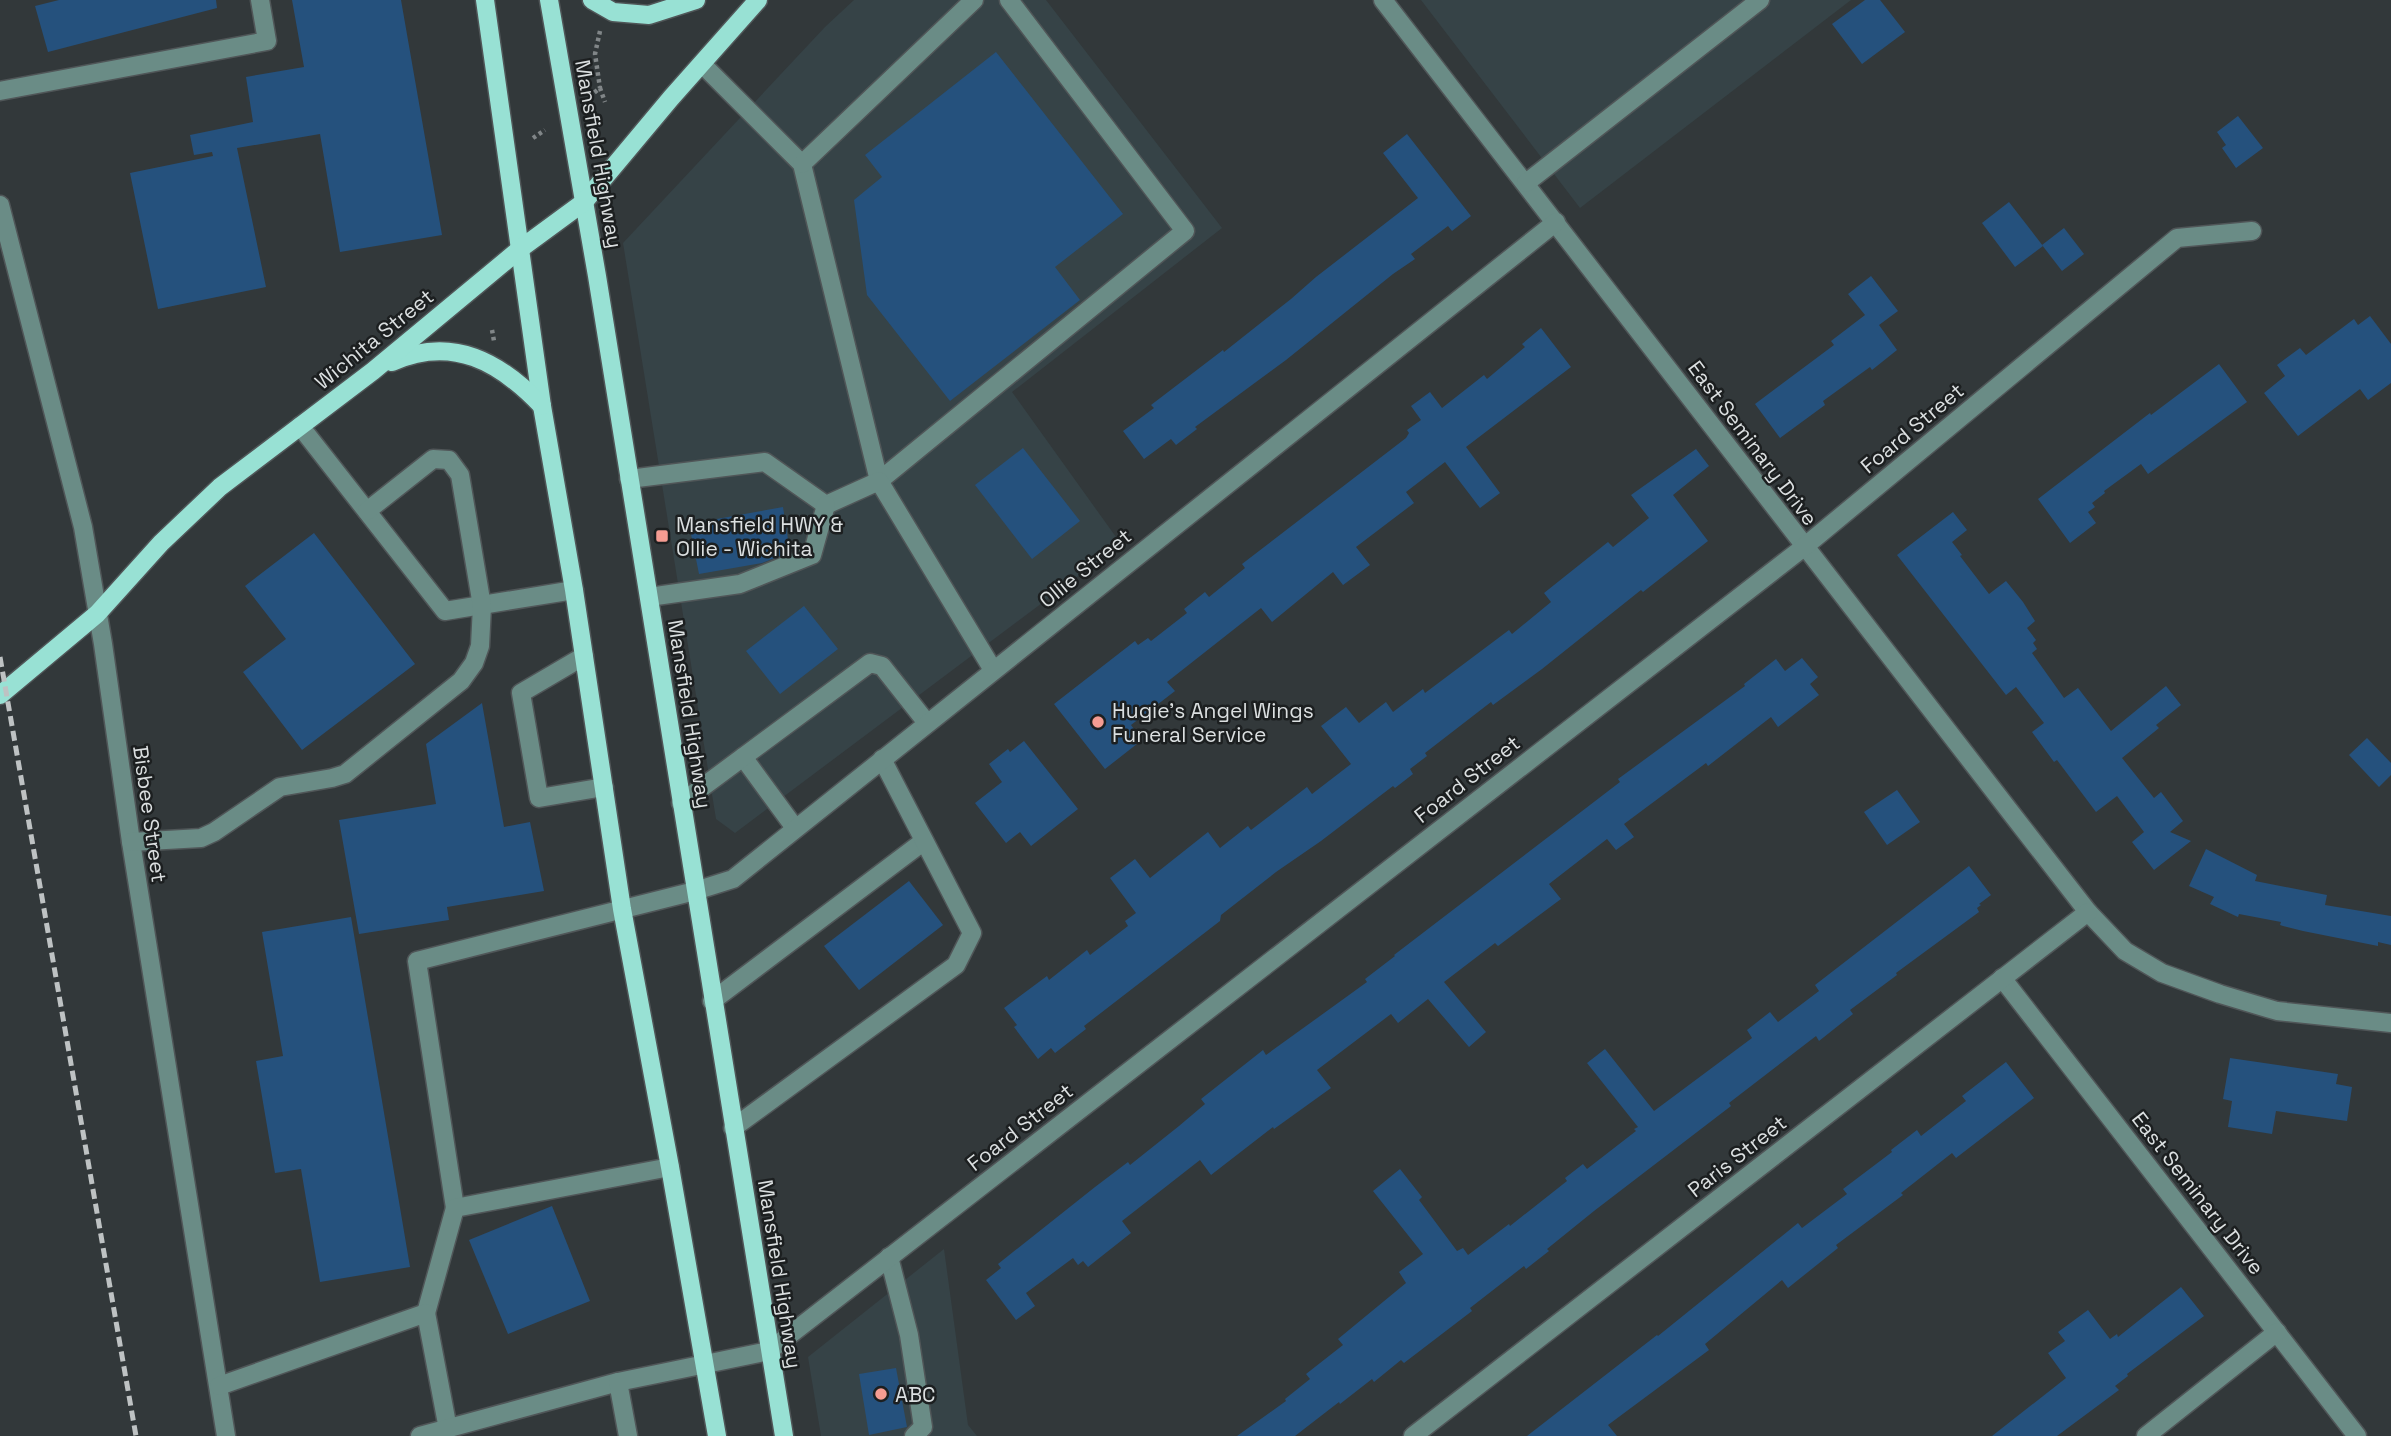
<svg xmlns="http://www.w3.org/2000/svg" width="2391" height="1436" font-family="'Space Grotesk',sans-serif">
	<rect width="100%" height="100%" fill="#32383a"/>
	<g fill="#364347">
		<polygon points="854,0 1046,0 1222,228 1012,392 1121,544 735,833 716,819 623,243 825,27"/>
		<polygon points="1421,0 1851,0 1580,208"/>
		<polygon points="944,1249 968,1425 977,1436 821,1436 808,1357"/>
	</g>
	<g fill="#25517d">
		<polygon points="59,0 216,0 217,8 48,52 35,6"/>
		<polygon points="292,0 401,0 442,235 340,252 320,134 237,148 266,287 158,309 130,173 213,156 212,152 194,155 190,135 253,122 246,77 304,67"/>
		<polygon points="1865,0 1880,0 1905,32 1862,64 1832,24"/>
		<polygon points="996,52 1123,214 1055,267 1080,300 950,401 867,295 854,200 882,177 865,155"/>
		<polygon points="2238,116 2263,148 2236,168 2222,148 2226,145 2217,132"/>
		<polygon points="1407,134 1471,216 1452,231 1448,226 1411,254 1415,259 1393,274 1286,360 1195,427 1197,429 1176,445 1171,439 1144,459 1123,431 1154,408 1151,405 1223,350 1224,352 1291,299 1316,277 1418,198 1383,153"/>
		<polygon points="2009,202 2043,246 2015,267 1982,223"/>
		<polygon points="2064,228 2084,254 2062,271 2042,245"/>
		<polygon points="1871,276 1898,311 1879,325 1897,350 1872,370 1870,367 1823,401 1825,405 1780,438 1755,404 1834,345 1831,341 1865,315 1848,294"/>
		<polygon points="2370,316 2391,344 2391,383 2368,400 2360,389 2298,436 2264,393 2285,376 2277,365 2300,348 2306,355 2354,319 2358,325"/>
		<polygon points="1541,328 1571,367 1466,447 1500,493 1480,508 1445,462 1406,492 1414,503 1356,547 1370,565 1343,585 1333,572 1272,622 1261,608 1167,682 1175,691 1131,725 1142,740 1105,769 1054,704 1135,641 1138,645 1148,638 1151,641 1187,613 1184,609 1205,592 1209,597 1245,568 1242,564 1406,438 1409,433 1407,430 1421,420 1411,406 1430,392 1442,408 1484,375 1487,379 1525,347 1522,344"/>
		<polygon points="2219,364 2247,402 2148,474 2141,464 2104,491 2105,493 2092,503 2095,507 2088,512 2096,523 2070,543 2038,499 2150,413 2151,415"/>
		<polygon points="1023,448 1080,521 1032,559 975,485"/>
		<polygon points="1696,449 1709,466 1673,495 1708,541 1643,592 1641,590 1542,669 1493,705 1491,702 1425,753 1427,756 1410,769 1413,774 1395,788 1393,786 1321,841 1276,872 1221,915 1220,921 1084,1026 1086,1029 1055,1053 1051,1048 1038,1059 1014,1027 1017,1025 1004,1008 1047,976 1049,980 1087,950 1090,955 1128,926 1125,921 1136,913 1110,878 1135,859 1150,878 1208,832 1220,848 1248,826 1251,830 1307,787 1312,794 1351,764 1321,726 1346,707 1359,723 1386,702 1393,712 1423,689 1425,693 1509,630 1512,634 1551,602 1544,593 1608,542 1613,547 1649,518 1631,495"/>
		<polygon points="783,507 790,552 762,563 699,574 689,524"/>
		<polygon points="1953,512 1967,530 1952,542 1962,555 1960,556 1989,594 2006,581 2023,602 2035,621 2027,628 2036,640 2033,643 2037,649 2032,653 2064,698 2078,688 2111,731 2166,686 2181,705 2156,725 2159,728 2122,758 2154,798 2161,792 2183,821 2170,832 2191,841 2154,870 2132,842 2144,832 2117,796 2096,812 2057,760 2054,762 2032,732 2044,723 2016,687 2006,695 1897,555"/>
		<polygon points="314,533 415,664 302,750 243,672 286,639 245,586"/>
		<polygon points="804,606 838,649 780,694 746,651"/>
		<polygon points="1802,658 1818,677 1810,684 1819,695 1778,727 1771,717 1708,766 1706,763 1624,824 1634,837 1616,850 1607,839 1549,884 1561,899 1498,946 1495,943 1444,982 1486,1032 1469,1047 1428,999 1398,1023 1391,1014 1317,1070 1331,1088 1274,1129 1273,1127 1211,1175 1200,1160 1122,1221 1131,1233 1088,1267 1083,1261 1078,1265 1073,1258 1026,1293 1035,1306 1016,1320 986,1280 1001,1268 998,1264 1095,1187 1128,1162 1130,1165 1179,1126 1205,1104 1201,1099 1263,1050 1266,1055 1367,982 1365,979 1395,956 1394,955 1620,782 1618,779 1745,686 1744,684 1776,659 1785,671"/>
		<polygon points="482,703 504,827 530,822 544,891 447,907 449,920 359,934 339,820 436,804 426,744"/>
		<polygon points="2367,738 2391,763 2391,775 2379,787 2349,755"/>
		<polygon points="1024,741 1078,809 1031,846 1020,832 1006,843 975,803 1002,782 989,764 1008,749 1010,752"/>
		<polygon points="1897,790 1920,822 1887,845 1864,812"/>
		<polygon points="2206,849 2257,875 2255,881 2327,895 2325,905 2391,916 2391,945 2378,942 2378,946 2303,931 2283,926 2280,925 2281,922 2239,914 2238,917 2210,904 2214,897 2189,886"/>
		<polygon points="1969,866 1991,895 1979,904 1981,905 1977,908 1979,912 1896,973 1897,975 1850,1010 1853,1014 1819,1041 1816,1036 1729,1103 1731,1106 1594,1211 1547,1249 1549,1251 1526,1269 1524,1266 1470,1308 1472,1311 1404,1363 1401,1360 1374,1382 1372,1379 1340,1404 1339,1402 1295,1436 1237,1436 1286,1401 1285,1399 1310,1379 1306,1374 1343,1345 1338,1339 1406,1283 1399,1272 1423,1254 1373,1191 1400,1169 1422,1197 1419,1200 1457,1251 1463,1248 1468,1255 1509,1224 1510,1226 1567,1181 1565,1178 1583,1164 1587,1169 1636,1131 1634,1129 1638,1127 1587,1063 1605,1049 1654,1111 1752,1038 1747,1030 1770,1012 1778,1022 1819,991 1815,985"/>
		<polygon points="909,881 943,925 859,990 824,946"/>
		<polygon points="351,917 410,1267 320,1282 301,1169 275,1173 256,1061 283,1056 262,932"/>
		<polygon points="2230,1058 2338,1074 2336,1084 2352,1087 2347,1121 2276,1111 2272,1134 2228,1127 2232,1101 2223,1099"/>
		<polygon points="2006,1062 2034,1098 1956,1158 1952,1153 1901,1193 1903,1195 1836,1245 1838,1248 1788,1288 1782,1280 1705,1344 1709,1350 1608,1425 1617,1436 1527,1436 1657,1335 1658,1336 1798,1223 1802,1228 1847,1194 1843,1189 1892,1152 1891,1150 1917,1130 1921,1136 1966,1101 1962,1096"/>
		<polygon points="552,1206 590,1301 508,1334 469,1240"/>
		<polygon points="2181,1287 2204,1316 2127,1374 2128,1376 2115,1386 2119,1390 2057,1436 1992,1436 2066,1378 2048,1353 2065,1341 2058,1332 2088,1310 2110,1339 2117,1334 2118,1337"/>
		<polygon points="896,1368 907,1427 869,1435 859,1374"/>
	</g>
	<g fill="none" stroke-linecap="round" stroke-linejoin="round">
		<defs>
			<g id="minor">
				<path d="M 1383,0 C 1620,303 1852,609 2088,912 L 2125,951 L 2162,973 L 2220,994 L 2277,1011 L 2391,1023"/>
				<polyline points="702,64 802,164 879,481 1185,231 1009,0"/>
				<polyline points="0,91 267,41 260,0"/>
				<polyline points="802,164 974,0"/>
				<polyline points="1526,183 1760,0"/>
				<polyline points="0,205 83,527 103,644 131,842 226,1436"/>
				<polyline points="300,426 445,611 574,590"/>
				<polyline points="629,479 765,462 826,505 879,481 993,670"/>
				<polyline points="649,597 740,584 812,555 826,505"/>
				<polyline points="584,656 521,693 539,798 604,787"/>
				<polyline points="743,757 795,828"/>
				<polyline points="681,803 870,663 882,666 927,723"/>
				<polyline points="131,842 201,838 214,832 280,787 332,778 345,774 461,681 474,663 480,646 482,606 460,475 449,460 433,459 367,511"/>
				<polyline points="2002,978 2357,1436"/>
				<polyline points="712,1001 924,841"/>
				<polyline points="733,1128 956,965 972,933 882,759"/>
				<polyline points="455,1208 417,961 695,891 733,879 1556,222"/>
				<polyline points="889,1257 909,1335 923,1427 914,1436"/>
				<polyline points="426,1313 455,1208 670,1167"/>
				<polyline points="219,1386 426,1313 448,1429"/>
				<polyline points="420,1436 618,1382"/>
				<polyline points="628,1436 618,1382 769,1351 1804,547 2177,238 2252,231"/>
				<polyline points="1413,1436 2088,912"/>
				<polyline points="2146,1436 2277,1332"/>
			</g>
			<g id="major">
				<polyline points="485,0 542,406 574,590 622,909 670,1167 717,1436"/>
				<polyline points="549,0 597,276 784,1436"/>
				<polyline points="592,0 613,12 649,15 696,0"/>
				<path d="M 392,362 C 453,335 500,362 542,406"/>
				<polyline points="0,695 97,614 161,543 220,487 373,371 520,249 584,202 671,98 758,0"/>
			</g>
		</defs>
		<use href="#minor" stroke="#505658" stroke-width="21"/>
		<use href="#major" stroke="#505658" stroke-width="21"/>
		<g stroke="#818688" stroke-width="4.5" stroke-dasharray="3.5 3.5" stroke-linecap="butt">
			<polyline points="600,31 595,54 600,88"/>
			<polyline points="589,97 600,88 605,102"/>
			<polyline points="533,138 545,130"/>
			<polyline points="492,330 494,341"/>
		</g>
		<use href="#minor" stroke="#6a8c86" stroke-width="18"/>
		<use href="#major" stroke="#98e1d4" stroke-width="18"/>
		<polyline stroke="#bec2c3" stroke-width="5" stroke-dasharray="10 5" stroke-linecap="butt" points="0,657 136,1436"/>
	</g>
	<g fill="#f59c92" stroke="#1c1f20" stroke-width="2.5">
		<rect x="655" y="529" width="14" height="14" rx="3.5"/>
		<circle cx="1098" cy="722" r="7"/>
		<circle cx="881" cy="1394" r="7"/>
	</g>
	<g text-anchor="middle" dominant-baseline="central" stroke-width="5" stroke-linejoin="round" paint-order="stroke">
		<g font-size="21" fill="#dbdfe0" stroke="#1c1f20">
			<text transform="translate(599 154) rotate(80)">Mansfield Highway</text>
			<text transform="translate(374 339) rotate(-39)">Wichita Street</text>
			<text transform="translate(1912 428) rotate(-40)">Foard Street</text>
			<text transform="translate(1753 443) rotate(53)">East Seminary Drive</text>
			<text transform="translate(1085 568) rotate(-39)">Ollie Street</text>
			<text transform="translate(690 714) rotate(81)">Mansfield Highway</text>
			<text transform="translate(1467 779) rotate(-38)">Foard Street</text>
			<text transform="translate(150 814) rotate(82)">Bisbee Street</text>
			<text transform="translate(1020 1127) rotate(-38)">Foard Street</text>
			<text transform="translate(1737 1156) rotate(-38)">Paris Street</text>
			<text transform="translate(2198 1193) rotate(52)">East Seminary Drive</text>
			<text transform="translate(780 1274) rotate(81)">Mansfield Highway</text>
		</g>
		<g font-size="21" fill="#dbdfe0" stroke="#1c1f20" text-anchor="start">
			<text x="676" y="524">Mansfield HWY &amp;<tspan x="676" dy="24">Ollie - Wichita</tspan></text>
			<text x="1112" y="710">Hugie's Angel Wings<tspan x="1112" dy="24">Funeral Service</tspan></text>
			<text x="895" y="1394">ABC</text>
		</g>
	</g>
</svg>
